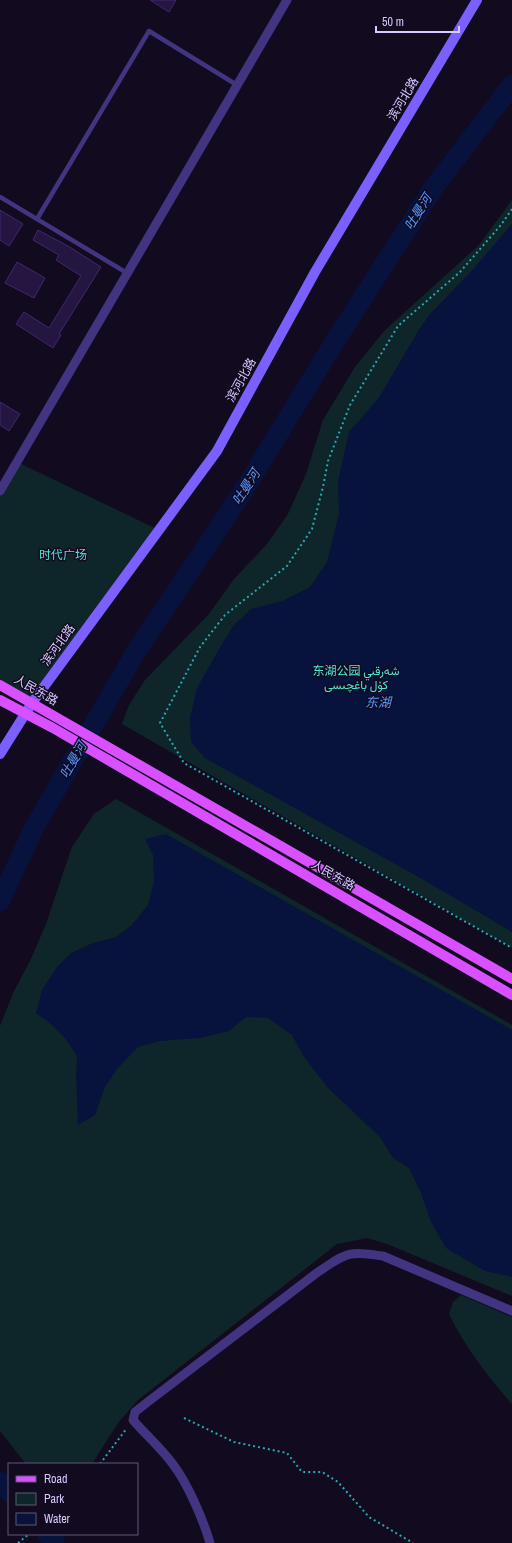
<svg xmlns="http://www.w3.org/2000/svg" width="512" height="1543" font-family="'Archivo Narrow',Vazirmatn,'Noto Sans SC',sans-serif">
	<rect width="100%" height="100%" fill="#120b1f"/>
	<g fill="#0e2629">
		<polygon points="512,200 512,948 122,724 129,705 145,680 209,614 234,579 267,544 288,514 306,474 323,420 355,367 384,331 479,245"/>
		<polygon points="17,462 159,530 32,703 0,685 0,490"/>
		<polygon points="116,799 512,1025 512,1296 387,1244 367,1238 337,1244 138,1400 118,1423 92,1464 26,1464 0,1431 0,1026 14,991 30,961 46,924 72,847 94,814"/>
		<path d="M 461,1295 L 512,1317 L 512,1404 C 488,1377 465,1347 449,1314 L 453,1302 Z"/>
	</g>
	<g fill="#07123d">
		<polygon points="512,224 512,932 429,883 205,758 191,742 190,718 197,688 214,658 233,626 251,609 282,601 310,587 327,562 339,514 338,481 349,432 378,399 420,328 430,314 469,274"/>
		<polygon points="166,834 512,1030 512,1277 485,1271 446,1248 431,1222 421,1193 409,1168 393,1158 380,1137 329,1089 304,1057 292,1035 268,1018 246,1017 229,1031 200,1038 160,1041 138,1047 118,1068 105,1087 95,1115 78,1125 76,1075 77,1056 65,1038 51,1024 36,1013 42,990 57,967 71,953 93,943 116,937 132,925 148,905 154,882 153,855 145,839"/>
	</g>
	<g fill="none" stroke-linecap="round" stroke-linejoin="round">
		<g stroke="#07123d" stroke-width="20">
			<polyline points="0,901 34,828 137,650 242,493 339,335 434,187 512,85"/>
			<polyline points="0,1482 9,1492"/>
			<polyline points="47,1534 55,1543"/>
		</g>
	</g>
	<g fill="#251641" stroke="#40276e">
		<polygon points="150,0 176,0 169,12"/>
		<polygon points="0,210 23,224 9,246 0,240"/>
		<polygon points="38,230 68,246 101,267 59,334 61,335 53,348 16,324 24,312 49,328 81,276 56,260 59,255 33,240"/>
		<polygon points="17,262 45,278 34,298 5,283"/>
		<polygon points="0,402 20,414 9,431 0,425"/>
	</g>
	<g fill="none" stroke-linecap="round" stroke-linejoin="round">
		<g stroke="#28a8b5" stroke-width="2" stroke-dasharray="2 3" stroke-linecap="butt">
			<polyline points="512,209 501,225 460,272 398,326 350,405 328,461 323,487 312,529 287,566 225,615 200,647 160,723 184,763 512,948"/>
			<polyline points="184,1418 234,1442 287,1453 302,1472 322,1472 338,1482 369,1517 413,1543"/>
			<polyline points="100,1464 127,1428"/>
			<polyline points="18,1543 29,1534"/>
		</g>
		<g stroke="#423480" stroke-width="4.5">
			<polyline points="0,197 127,273"/>
			<polyline points="37,219 149,31 237,85"/>
		</g>
		<g stroke="#423480" stroke-width="9">
			<polyline points="0,491 287,0"/>
			<path d="M 210,1543 C 203,1519 187,1482 172,1463 C 160,1447 145,1434 133,1420 L 135,1412 L 149,1401 L 318,1272 C 328,1266 339,1256 351,1254 C 361,1252 373,1255 383,1256 L 512,1311"/>
		</g>
		<polyline stroke="#7c60ff" stroke-width="10" points="0,754 32,703 217,451 315,272 477,0"/>
		<g stroke="#d850ff" stroke-width="10">
			<polyline points="0,685 512,979"/>
			<polyline points="0,700 53,728 512,995"/>
		</g>
	</g>
	<g text-anchor="middle" dominant-baseline="central" stroke-width="3" stroke-linejoin="round" paint-order="stroke">
		<g font-size="12" fill="#d8c9ff" stroke="#120b1f">
			<text transform="translate(403 99) rotate(-59)">滨河北路</text>
			<text transform="translate(241 380) rotate(-61)">滨河北路</text>
			<text transform="translate(58 645) rotate(-54)">滨河北路</text>
			<text transform="translate(36 690) rotate(30)">人民东路</text>
			<text transform="translate(333 875) rotate(30)">人民东路</text>
		</g>
		<g font-size="12" fill="#51e4d5" stroke="#120b1f">
			<text x="63" y="555">时代广场</text>
			<text x="356" y="671">东湖公园 شەرقىي<tspan x="356" dy="14">كۆل باغچىسى</tspan></text>
		</g>
		<g font-size="13" font-style="italic" fill="#5798ff" stroke="#120b1f">
			<text transform="translate(418 212) rotate(-58)">吐曼河</text>
			<text transform="translate(246 487) rotate(-57)">吐曼河</text>
			<text x="378" y="702">东湖</text>
			<text transform="translate(73 760) rotate(-60)">吐曼河</text>
		</g>
	</g>
	<rect x="8" y="1463" width="130" height="72" fill="#120b1f" stroke="#615779"/>
	<rect x="16" y="1476" width="20" height="6" fill="#d850ff" stroke="#615779"/>
	<text x="44" y="1483" font-size="12" fill="#d8c9ff">Road</text>
	<rect x="16" y="1493" width="20" height="12" fill="#0e2629" stroke="#615779"/>
	<text x="44" y="1503" font-size="12" fill="#d8c9ff">Park</text>
	<rect x="16" y="1513" width="20" height="12" fill="#07123d" stroke="#615779"/>
	<text x="44" y="1523" font-size="12" fill="#d8c9ff">Water</text>
	<path d="M376 26v6h83v-6" fill="none" stroke="#d8c9ff" stroke-width="2"/>
	<text x="382" y="26" font-size="12" fill="#d8c9ff" stroke="#120b1f" stroke-width="3" paint-order="stroke">50 m</text>
</svg>
